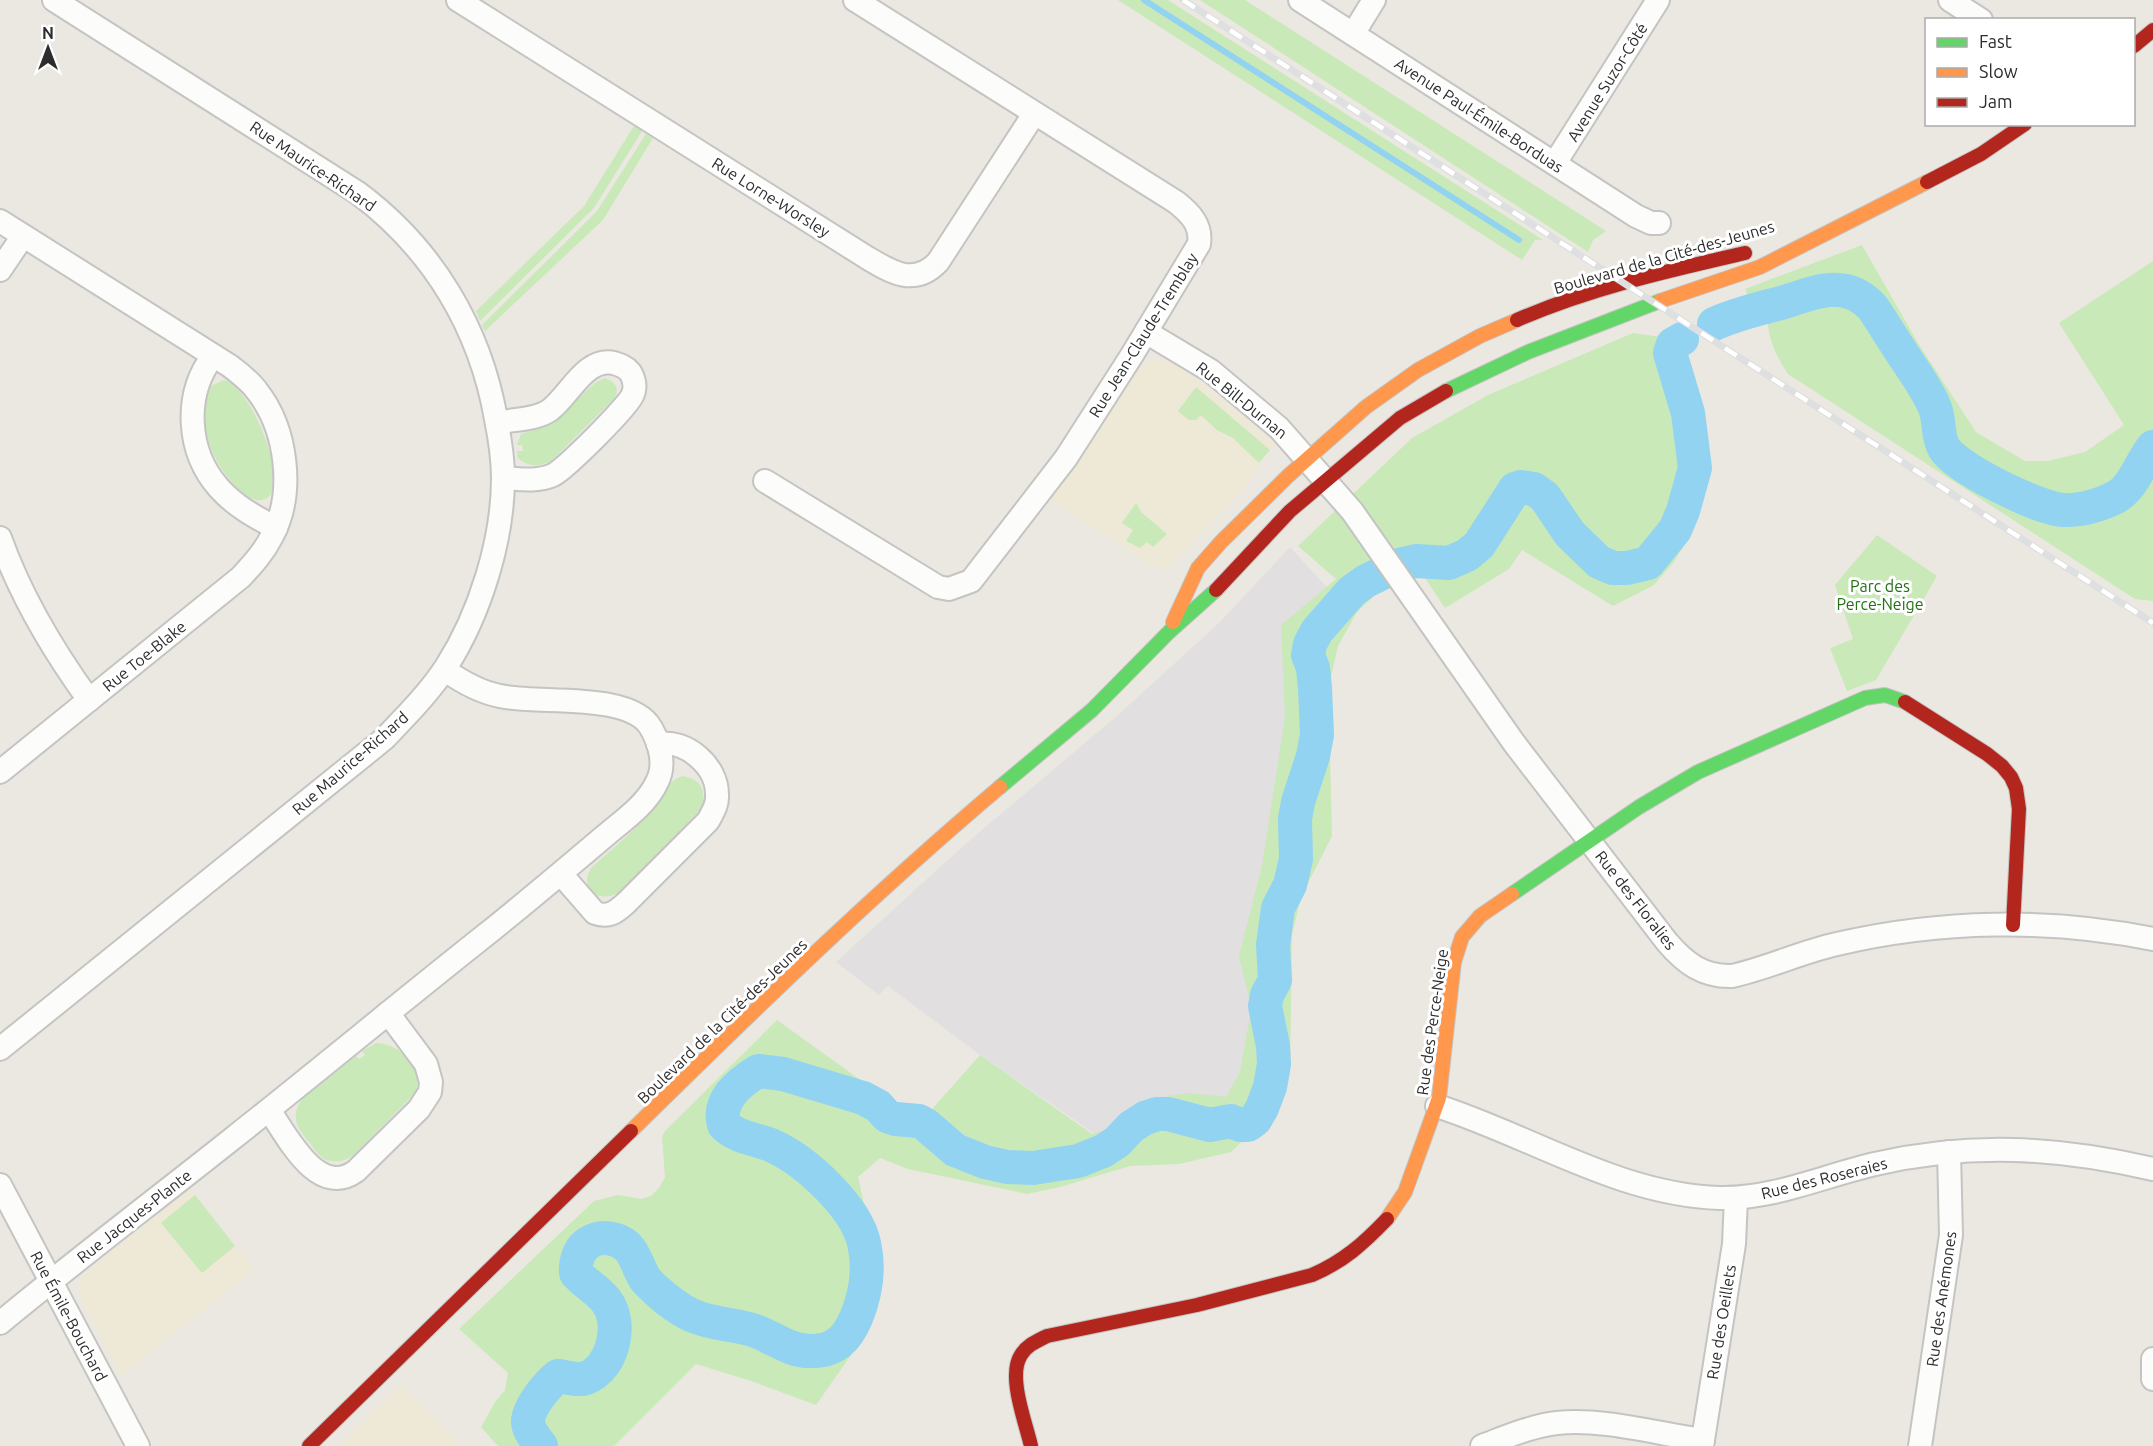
<svg xmlns="http://www.w3.org/2000/svg" width="2153" height="1446" font-family="Ubuntu,sans-serif">
	<rect width="100%" height="100%" fill="#ebe8e2"/>
	<polygon fill="#e2dfe1" points="1290,547 1334,595 1266,1082 1105,1141 980,1055 888,986 879,995 836,962 962,847 1118,715 1220,622"/>
	<g fill="#eee8d6">
		<polygon points="1157,358 1170,362 1202,382 1276,444 1264,455 1254,475 1238,496 1168,569 1164,570 1149,564 1049,498 1074,470 1139,368 1144,363"/>
		<polygon points="190,1188 254,1269 121,1376 81,1300 79,1284 82,1277 91,1268"/>
		<polygon points="402,1385 461,1446 339,1446"/>
	</g>
	<g fill="#c9e9b9">
		<polygon points="1118,0 1168,0 1543,240 1535,240 1522,260"/>
		<polygon points="1200,0 1245,0 1606,231 1593,240 1588,252"/>
		<polygon points="634,126 642,131 594,208 480,321 476,311 584,206"/>
		<polygon points="646,134 653,138 603,220 485,331 482,325 597,211"/>
		<path d="M 1862,245 L 1918,343 L 1976,432 L 2025,461 L 2048,461 L 2085,452 L 2124,425 L 2059,323 L 2153,261 L 2153,601 L 2135,599 L 1788,374 C 1769,345 1767,330 1766,296 L 1748,296 L 1745,289 Z"/>
		<polygon points="1633,333 1661,337 1690,375 1702,439 1705,484 1697,516 1688,538 1674,562 1654,585 1613,606 1522,550 1509,569 1445,608 1421,572 1407,565 1357,612 1338,646 1330,681 1326,717 1330,754 1332,836 1301,897 1292,935 1290,1072 1274,1111 1231,1152 1179,1164 1130,1166 1060,1187 1027,1194 908,1169 880,1158 858,1177 874,1249 877,1296 863,1338 816,1405 751,1381 696,1364 614,1446 498,1446 481,1427 495,1402 505,1390 508,1373 459,1329 594,1201 618,1195 641,1199 651,1196 659,1188 665,1177 662,1137 665,1131 777,1020 909,1115 926,1116 980,1055 1092,1134 1111,1129 1141,1106 1168,1096 1189,1093 1226,1097 1240,1072 1249,1021 1251,1006 1239,956 1262,865 1285,717 1281,625 1336,579 1298,546 1412,438 1488,395"/>
		<path d="M 605,378 C 616,382 620,389 614,399 L 551,461 C 539,467 528,467 518,458 L 517,451 L 523,451 L 522,445 L 517,445 L 521,434 L 550,425 L 596,382 Z"/>
		<path d="M 224,380 C 252,387 292,488 265,499 C 255,503 247,496 240,490 C 212,464 195,424 211,386 Z"/>
		<polygon points="1196,387 1270,450 1259,463 1233,438 1217,430 1201,415 1196,420 1189,420 1178,411"/>
		<polygon points="1136,503 1142,513 1167,534 1153,547 1147,542 1140,548 1126,541 1133,530 1122,523"/>
		<polygon points="1877,535 1937,576 1876,680 1847,691 1830,648 1853,639 1835,585"/>
		<path d="M 683,776 C 702,779 707,792 701,809 L 624,889 C 603,906 577,892 591,868 C 614,847 640,827 659,802 C 667,791 668,780 683,776 Z"/>
		<path d="M 376,1043 C 400,1043 423,1068 416,1092 L 355,1154 C 346,1161 338,1163 326,1160 C 319,1156 314,1149 309,1142 C 297,1128 290,1116 302,1099 L 356,1056 L 359,1059 L 365,1055 L 362,1051 Z"/>
		<polygon points="195,1195 235,1246 202,1273 161,1223"/>
	</g>
	<g fill="none" stroke-linecap="round" stroke-linejoin="round">
		<polyline stroke="#91d3f1" stroke-width="6" points="1144,0 1519,240"/>
		<g stroke="#91d3f1" stroke-width="34">
			<path d="M 1714,324 C 1736,314 1758,309 1781,303 C 1814,293 1845,277 1873,308 C 1885,326 1897,346 1910,365 C 1919,379 1929,393 1935,408 C 1940,420 1937,436 1944,448 C 1957,469 2038,508 2063,510 C 2080,511 2101,505 2116,497 C 2134,487 2140,463 2153,447"/>
			<path d="M 541,1446 C 536,1439 527,1429 528,1420 C 530,1405 547,1385 558,1376 C 567,1377 577,1381 586,1378 C 613,1368 623,1324 607,1302 C 599,1290 585,1284 576,1273 C 574,1249 592,1232 616,1240 C 635,1246 636,1265 645,1279 C 648,1283 654,1288 658,1292 C 668,1301 679,1309 691,1315 C 710,1324 733,1324 753,1330 C 773,1337 790,1352 812,1351 C 835,1351 847,1339 856,1318 C 866,1294 870,1269 864,1243 C 856,1207 806,1161 773,1146 C 757,1139 737,1138 724,1125 C 717,1100 739,1083 758,1071 L 783,1074 L 863,1098 L 878,1106 L 887,1116 L 896,1119 L 919,1121 L 926,1125 L 955,1150 L 985,1162 L 1007,1167 L 1033,1168 L 1078,1161 L 1103,1151 L 1117,1142 L 1131,1127 L 1145,1118 L 1157,1114 L 1168,1114 L 1210,1125 L 1231,1121 L 1240,1125 L 1248,1125 L 1255,1120 L 1262,1108 L 1270,1087 L 1274,1064 L 1273,1046 L 1265,1006 L 1267,995 L 1275,980 L 1273,945 L 1278,908 L 1290,885 L 1296,859 L 1295,819 L 1298,802 L 1313,756 L 1317,735 L 1315,688 L 1313,668 L 1308,655 L 1310,644 L 1317,631 L 1352,591 L 1366,581 L 1399,565 L 1416,561 L 1449,563 L 1467,555 L 1479,545 L 1515,489 L 1521,487 L 1534,489 L 1545,497 L 1570,534 L 1599,562 L 1613,568 L 1627,568 L 1648,563 L 1675,530 L 1683,511 L 1695,468 L 1688,413 L 1670,353 L 1673,344 L 1682,339"/>
		</g>
		<defs>
			<g id="street">
				<path d="M 458,0 L 866,257 C 891,272 914,287 938,262 L 1034,114"/>
				<polyline points="1300,0 1636,216 1651,223 1659,223"/>
				<polyline points="1950,0 1981,20"/>
				<polyline points="1353,34 1374,0"/>
				<polyline points="1555,163 1658,0"/>
				<path d="M 0,221 L 230,366 C 240,374 250,381 257,391 C 287,429 295,493 272,536 C 264,552 253,564 241,577 L 0,772"/>
				<polyline points="0,270 23,236"/>
				<path d="M 1146,332 L 1211,371 L 1279,428 L 1352,511 L 1514,743 L 1667,942 C 1685,963 1703,977 1732,976 C 1768,968 1801,952 1837,944 C 1940,920 2049,918 2153,939"/>
				<path d="M 213,356 C 183,395 187,452 219,488 C 235,506 255,517 276,528"/>
				<path d="M 497,423 C 514,419 536,420 550,410 C 570,395 585,357 614,363 C 620,365 626,367 630,372 C 634,378 636,387 633,394 C 629,406 565,469 553,475 C 538,482 520,479 503,478"/>
				<path d="M 765,481 L 938,587 L 949,589 L 971,581 L 1066,458 L 1132,355 L 1199,244 C 1202,225 1190,213 1176,202 L 855,0"/>
				<path d="M 0,538 C 21,597 52,649 89,700"/>
				<path d="M 561,874 L 595,913 C 609,918 616,912 626,903 L 708,821 C 713,812 718,804 717,794 C 717,766 686,739 658,744"/>
				<path d="M 0,1049 L 384,739 C 406,716 429,693 446,667 C 480,614 503,540 503,478 C 503,458 500,439 496,419 C 480,328 433,249 358,193 L 54,0"/>
				<path d="M 1437,1106 C 1531,1136 1619,1195 1720,1198 C 1774,1199 1823,1176 1875,1164 C 1971,1142 2057,1147 2153,1169"/>
				<path d="M 269,1110 C 287,1136 318,1199 356,1171 L 419,1109 L 430,1092 L 431,1082 L 426,1064 L 388,1013"/>
				<polyline points="0,1185 138,1446"/>
				<path d="M 0,1323 C 76,1260 154,1201 232,1139 C 318,1071 402,1001 488,933 C 528,901 567,868 606,835 C 624,820 647,804 657,782 C 666,765 660,744 651,728 C 630,691 537,705 500,696 C 479,692 462,682 445,670"/>
				<polyline points="2153,1359 2153,1379"/>
				<path d="M 1482,1446 C 1506,1437 1531,1426 1557,1423 C 1602,1418 1658,1434 1703,1440"/>
				<polyline points="1702,1446 1734,1244 1736,1198"/>
				<polyline points="1920,1446 1951,1235 1949,1152"/>
			</g>
			<g id="fast">
				<polyline points="1446,391 1528,352 1660,301"/>
				<polyline points="1000,787 1092,710 1169,632 1216,590"/>
				<polyline points="1512,894 1639,807 1698,772 1865,698 1885,695 1905,702"/>
			</g>
			<g id="slow">
				<polyline points="1660,301 1760,267 1927,182"/>
				<polyline points="1173,622 1198,568 1221,542 1288,476 1366,407 1418,370 1480,336 1517,320"/>
				<path d="M 631,1131 C 751,1013 871,896 1000,787"/>
				<polyline points="1387,1219 1405,1192 1439,1098 1454,962 1462,937 1480,916 1512,894"/>
			</g>
			<g id="jam">
				<polyline points="2134,46 2153,30"/>
				<polyline points="1927,182 1981,154 2025,124"/>
				<path d="M 1517,320 C 1591,288 1667,271 1745,253"/>
				<polyline points="1216,590 1290,511 1400,418 1446,391"/>
				<polyline points="1905,702 1987,754 2002,766 2011,777 2016,788 2019,809 2013,925"/>
				<polyline points="309,1446 631,1131"/>
				<path d="M 1031,1446 C 1026,1423 1007,1376 1021,1355 C 1027,1345 1037,1341 1047,1336 L 1197,1305 L 1312,1275 C 1343,1262 1364,1243 1387,1219"/>
			</g>
		</defs>
		<use href="#street" stroke="#c4c4c3" stroke-width="26"/>
		<use href="#fast" stroke="#c4c4c3" stroke-width="16"/>
		<use href="#slow" stroke="#c4c4c3" stroke-width="16"/>
		<use href="#jam" stroke="#c4c4c3" stroke-width="16"/>
		<use href="#street" stroke="#fcfcfb" stroke-width="22"/>
		<use href="#fast" stroke="#63d668" stroke-width="14"/>
		<use href="#slow" stroke="#ff974d" stroke-width="14"/>
		<use href="#jam" stroke="#b3261e" stroke-width="14"/>
		<defs>
			<polyline id="rail" points="1183,0 2153,623"/>
		</defs>
		<use href="#rail" stroke="#dedfe0" stroke-width="7"/>
		<use href="#rail" stroke="#fff" stroke-width="4.5" stroke-dasharray="14" stroke-linecap="butt"/>
	</g>
	<g text-anchor="middle" dominant-baseline="central" stroke-width="6" stroke-linejoin="round" paint-order="stroke">
		<g font-size="16" fill="#2d2d2d" stroke="#fff">
			<text transform="translate(1607 82) rotate(-58)">Avenue Suzor-Côté</text>
			<text transform="translate(1479 115) rotate(33)">Avenue Paul-Émile-Borduas</text>
			<text transform="translate(313 166) rotate(34)">Rue Maurice-Richard</text>
			<text transform="translate(771 197) rotate(32)">Rue Lorne-Worsley</text>
			<text transform="translate(1664 257) rotate(-16)">Boulevard de la Cité-des-Jeunes</text>
			<text transform="translate(1143 335) rotate(-58)">Rue Jean-Claude-Tremblay</text>
			<text transform="translate(1242 400) rotate(39)">Rue Bill-Durnan</text>
			<text transform="translate(144 656) rotate(-39)">Rue Toe-Blake</text>
			<text transform="translate(350 763) rotate(-41)">Rue Maurice-Richard</text>
			<text transform="translate(1636 900) rotate(52)">Rue des Floralies</text>
			<text transform="translate(722 1021) rotate(-44)">Boulevard de la Cité-des-Jeunes</text>
			<text transform="translate(1432 1022) rotate(-82)">Rue des Perce-Neige</text>
			<text transform="translate(1824 1178) rotate(-14)">Rue des Roseraies</text>
			<text transform="translate(134 1216) rotate(-38)">Rue Jacques-Plante</text>
			<text transform="translate(1941 1299) rotate(-82)">Rue des Anémones</text>
			<text transform="translate(69 1316) rotate(62)">Rue Émile-Bouchard</text>
			<text transform="translate(1721 1322) rotate(-81)">Rue des Oeillets</text>
		</g>
		<g font-size="16" fill="#237115" stroke="#fff">
			<text x="1880" y="586">Parc des<tspan x="1880" dy="18">Perce-Neige</tspan></text>
		</g>
	</g>
	<rect x="1925" y="18" width="210" height="108" fill="#ffffff" stroke="#ababab" stroke-width="1.5"/>
	<rect x="1937" y="38" width="30" height="9" fill="#63d668" stroke="#ababab" stroke-width="1.5"/>
	<text x="1979" y="48" font-size="18" fill="#2d2d2d">Fast</text>
	<rect x="1937" y="68" width="30" height="9" fill="#ff974d" stroke="#ababab" stroke-width="1.5"/>
	<text x="1979" y="78" font-size="18" fill="#2d2d2d">Slow</text>
	<rect x="1937" y="98" width="30" height="9" fill="#b3261e" stroke="#ababab" stroke-width="1.5"/>
	<text x="1979" y="108" font-size="18" fill="#2d2d2d">Jam</text>
	<g transform="translate(48 48)" stroke="#ffffff" stroke-width="4.5" paint-order="stroke">
	<path d="M0-4.5L10 22L0 15L-10 22Z" fill="#2d2d2d"/>
	<text y="-9" font-size="16" font-weight="bold" text-anchor="middle" fill="#2d2d2d">N</text>
	</g>
</svg>
